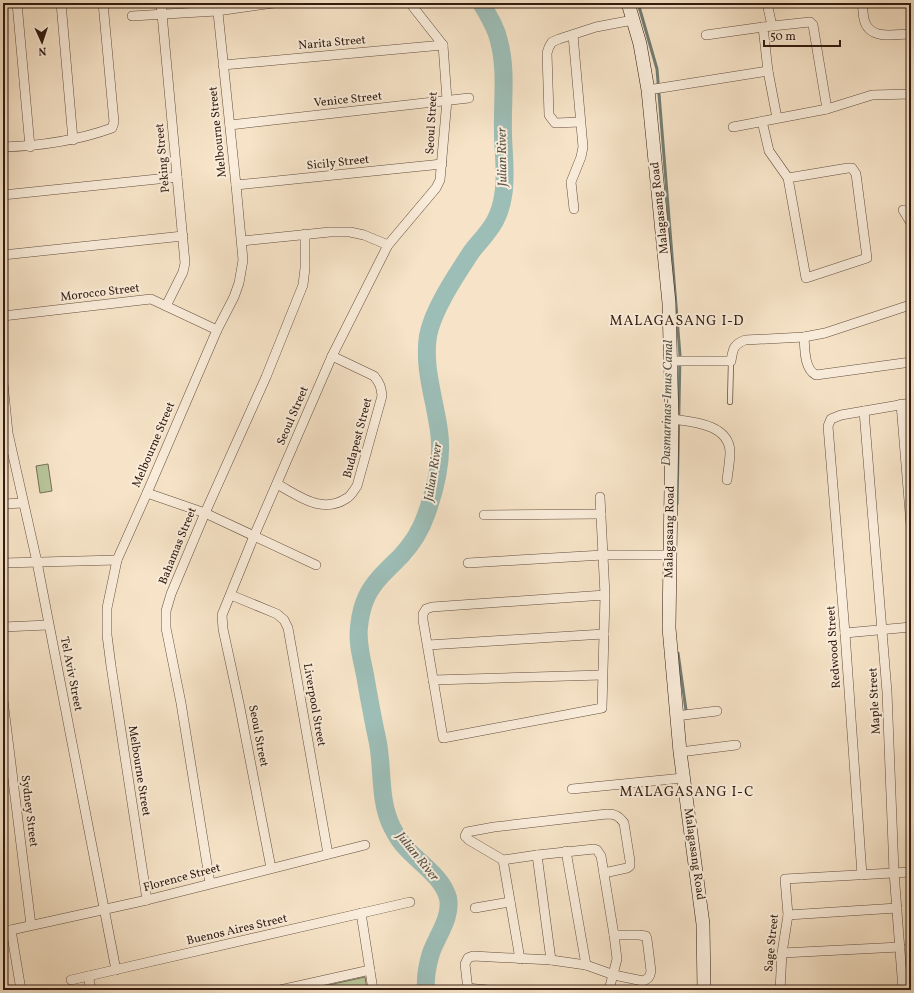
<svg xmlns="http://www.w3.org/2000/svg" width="914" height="993" font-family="Vollkorn,serif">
	<rect width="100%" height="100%" fill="#f7e4c8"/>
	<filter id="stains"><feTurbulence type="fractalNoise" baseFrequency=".005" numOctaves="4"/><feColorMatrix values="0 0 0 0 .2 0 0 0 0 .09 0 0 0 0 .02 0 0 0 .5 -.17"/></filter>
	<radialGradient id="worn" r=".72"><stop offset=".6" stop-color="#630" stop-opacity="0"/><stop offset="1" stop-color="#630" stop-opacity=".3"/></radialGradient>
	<g fill="#b8c59a" stroke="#757055">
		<polygon points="48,464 52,491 40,493 36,466"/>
		<polygon points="365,977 367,990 306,990"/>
	</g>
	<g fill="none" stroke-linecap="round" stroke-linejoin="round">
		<g stroke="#727d74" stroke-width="3">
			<polyline points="638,3 657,69 680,355 677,504"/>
			<polyline points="678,653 686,710"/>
		</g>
		<path stroke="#9dbeb7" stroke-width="18" d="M 426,990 C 425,977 427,966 431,953 C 437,936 452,917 448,898 C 443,878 420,863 407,849 C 401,843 396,835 392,827 C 379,801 383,771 378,743 C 373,720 369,698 365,675 C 362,659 357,644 359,627 C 360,617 362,606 367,596 C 374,581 389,568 401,556 C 412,544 421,530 426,515 C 436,488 443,459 439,431 C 435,400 423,368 428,336 C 433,309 457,274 472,251 C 480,241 489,232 495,221 C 499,213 502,204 503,196 C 507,175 503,153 503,132 C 502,102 507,71 499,41 C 496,27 488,15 481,3"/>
		<defs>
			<polyline id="lane" points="730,402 731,361"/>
			<g id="street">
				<polyline points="17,3 30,147"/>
				<polyline points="61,3 73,140"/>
				<polyline points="161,3 185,263 183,272 166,306"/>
				<polyline points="767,3 772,26"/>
				<path d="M 862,3 C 863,8 863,14 864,19 C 869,41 894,34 911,34"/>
				<polyline points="132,16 217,11 274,3"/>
				<polyline points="573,35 583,147 581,157 571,182 574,209"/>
				<polyline points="706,35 763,27"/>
				<polyline points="223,65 443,45"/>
				<polyline points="648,90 768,71"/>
				<polyline points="777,118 768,71 763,27 810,22 813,25 827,109"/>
				<polyline points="762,121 769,151 788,178 806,278 867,258 856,174 852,168 848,168 788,178"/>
				<polyline points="580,122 555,123 549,115 547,53 549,47 552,42 559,39 596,27 633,20"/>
				<polyline points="230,125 469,98"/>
				<polyline points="733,127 827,109 872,95 911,94"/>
				<path d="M 3,147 C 40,146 76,141 112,128 L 114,122 L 103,3"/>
				<polyline points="236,185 442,164"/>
				<polyline points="3,195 177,177"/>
				<polyline points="903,210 911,223"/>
				<polyline points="242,241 330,232 350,232 364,235 388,245"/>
				<polyline points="3,255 183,236"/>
				<polyline points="3,316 151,299 217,330"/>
				<path d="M 804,337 C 805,349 804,369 816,375 L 911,362"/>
				<path d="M 672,361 L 731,361 C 733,349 733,345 745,340 L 804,337 L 825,333 L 907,306 L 911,306"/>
				<polyline points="3,383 8,433 37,562 116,970"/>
				<polyline points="901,404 911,525"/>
				<polyline points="864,411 887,692 894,872 903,990"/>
				<path d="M 672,419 C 693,422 729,424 730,452 C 730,461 728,471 727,480"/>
				<path d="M 277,484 C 299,496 322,515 347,498 C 351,496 354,490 357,486 L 382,396 C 381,387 380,383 374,376 L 332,356"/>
				<polyline points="147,493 205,513 316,565"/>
				<polyline points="600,497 605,595 602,708 443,738 423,620 423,614 426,609 432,607 605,595"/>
				<polyline points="3,504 23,503"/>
				<polyline points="484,515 601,514"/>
				<polyline points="3,563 117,560"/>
				<polyline points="468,563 603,555 671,555"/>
				<polyline points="231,595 277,614 284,620 288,628 328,854"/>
				<polyline points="3,627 48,625"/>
				<polyline points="845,633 911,627"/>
				<polyline points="428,645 604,634"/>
				<polyline points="433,680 602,675"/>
				<polyline points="3,700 31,925"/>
				<polyline points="676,716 717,711"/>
				<polyline points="680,752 736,745"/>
				<polyline points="572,789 683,778"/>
				<polyline points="566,851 586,965"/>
				<polyline points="537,855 551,960"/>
				<polyline points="503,860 537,855 594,849 597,850 601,856 614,935 617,959 609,990"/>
				<polyline points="271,868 239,703 223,629 222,615 254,536 332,356 388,245 436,188 440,180 447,100 443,45 410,3"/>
				<polyline points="862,875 845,633 828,426 831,419 841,415 911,403"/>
				<polyline points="210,883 181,703 166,628 166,611 171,594 205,513 266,377 303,285 305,268 305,234"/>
				<polyline points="147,900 111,666 107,635 107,608 117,560 147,493 217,330 234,297 239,283 243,260 236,185 217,3"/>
				<polyline points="475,908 510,902"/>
				<polyline points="361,913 373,990"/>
				<polyline points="788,915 897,908"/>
				<polyline points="3,930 11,930 147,900 365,845"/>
				<polyline points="11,930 21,990"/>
				<polyline points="782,953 900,947"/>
				<path d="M 520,959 L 503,860 L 469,840 L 465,836 L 467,832 L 494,827 L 607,814 C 615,814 619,816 624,823 L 630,861 L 630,866 L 627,868 L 604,873"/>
				<polyline points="89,976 90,990"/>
				<polyline points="71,980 410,902"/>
				<polyline points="467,988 488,990"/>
				<polyline points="280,990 370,970"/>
				<path d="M 468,990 L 465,964 L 468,958 L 473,956 L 551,960 L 586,965 L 614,975 L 643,981 C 648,979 650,977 651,971 L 647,939 L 646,936 L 639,935 L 614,935"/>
				<polyline points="780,990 782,953 788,915 785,879 911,872"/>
			</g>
			<polyline id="secondary" points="628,3 640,44 648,90 669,303 672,419 669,628 680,752 703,924 704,990"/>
		</defs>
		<use href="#lane" stroke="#634d3e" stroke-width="6"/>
		<use href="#street" stroke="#634d3e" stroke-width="10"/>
		<use href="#secondary" stroke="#321b10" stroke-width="14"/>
		<use href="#lane" stroke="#faeddb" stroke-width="4.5"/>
		<use href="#street" stroke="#faeddb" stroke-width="9"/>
		<use href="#secondary" stroke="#faeddb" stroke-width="13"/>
	</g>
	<g text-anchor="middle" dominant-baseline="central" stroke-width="4" stroke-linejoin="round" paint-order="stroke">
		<g font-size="12" fill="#321b10" stroke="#faeddb">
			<text transform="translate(332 43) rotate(-5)">Narita Street</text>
			<text transform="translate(348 100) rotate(-6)">Venice Street</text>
			<text transform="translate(432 123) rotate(-87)">Seoul Street</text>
			<text transform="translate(218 132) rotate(-96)">Melbourne Street</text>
			<text transform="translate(163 158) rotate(-95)">Peking Street</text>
			<text transform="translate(338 163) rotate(-6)">Sicily Street</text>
			<text transform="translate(660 208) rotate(-96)">Malagasang Road</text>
			<text transform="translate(100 293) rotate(-7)">Morocco Street</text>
			<text transform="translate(293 416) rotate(-67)">Seoul Street</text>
			<text transform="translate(358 438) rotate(-75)">Budapest Street</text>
			<text transform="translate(154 445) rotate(-67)">Melbourne Street</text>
			<text transform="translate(670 532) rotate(-89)">Malagasang Road</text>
			<text transform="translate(178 546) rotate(-68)">Bahamas Street</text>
			<text transform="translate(834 647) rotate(-94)">Redwood Street</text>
			<text transform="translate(71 674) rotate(79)">Tel Aviv Street</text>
			<text transform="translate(875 701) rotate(-93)">Maple Street</text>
			<text transform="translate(314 705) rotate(80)">Liverpool Street</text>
			<text transform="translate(258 736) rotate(79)">Seoul Street</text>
			<text transform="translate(139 771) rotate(81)">Melbourne Street</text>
			<text transform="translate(29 811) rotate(83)">Sydney Street</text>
			<text transform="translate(694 854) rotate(82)">Malagasang Road</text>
			<text transform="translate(182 878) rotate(-15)">Florence Street</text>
			<text transform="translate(237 930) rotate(-13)">Buenos Aires Street</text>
			<text transform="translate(772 943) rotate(-84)">Sage Street</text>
		</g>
		<g font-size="13" font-style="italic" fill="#57544a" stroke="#faeddb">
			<text transform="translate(503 157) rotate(-91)">Julian River</text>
			<text transform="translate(668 403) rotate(-89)">Dasmarinas-Imus Canal</text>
			<text transform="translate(434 472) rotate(-81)">Julian River</text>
			<text transform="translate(417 857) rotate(51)">Julian River</text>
		</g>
		<g font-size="14" letter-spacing="1" fill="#321b10" stroke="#faeddb">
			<text x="677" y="321">MALAGASANG I-D</text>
			<text x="687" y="792">MALAGASANG I-C</text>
		</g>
	</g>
	<rect width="914" height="993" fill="none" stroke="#f7e4c8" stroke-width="16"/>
	<rect x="4" y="4" width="906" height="985" fill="none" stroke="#321b10" stroke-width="2"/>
	<rect x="8" y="8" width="898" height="977" fill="none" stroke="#321b10"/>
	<g transform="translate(42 42) rotate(177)" stroke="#faeddb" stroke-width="3" paint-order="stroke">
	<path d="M0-3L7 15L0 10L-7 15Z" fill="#321b10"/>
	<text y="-6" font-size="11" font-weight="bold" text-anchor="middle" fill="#321b10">N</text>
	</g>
	<path d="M764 40v6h76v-6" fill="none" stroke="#321b10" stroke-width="2"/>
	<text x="770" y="40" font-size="12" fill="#321b10" stroke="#faeddb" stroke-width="3" paint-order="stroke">50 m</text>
	<rect width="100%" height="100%" filter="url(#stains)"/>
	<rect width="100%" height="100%" fill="url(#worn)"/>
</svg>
